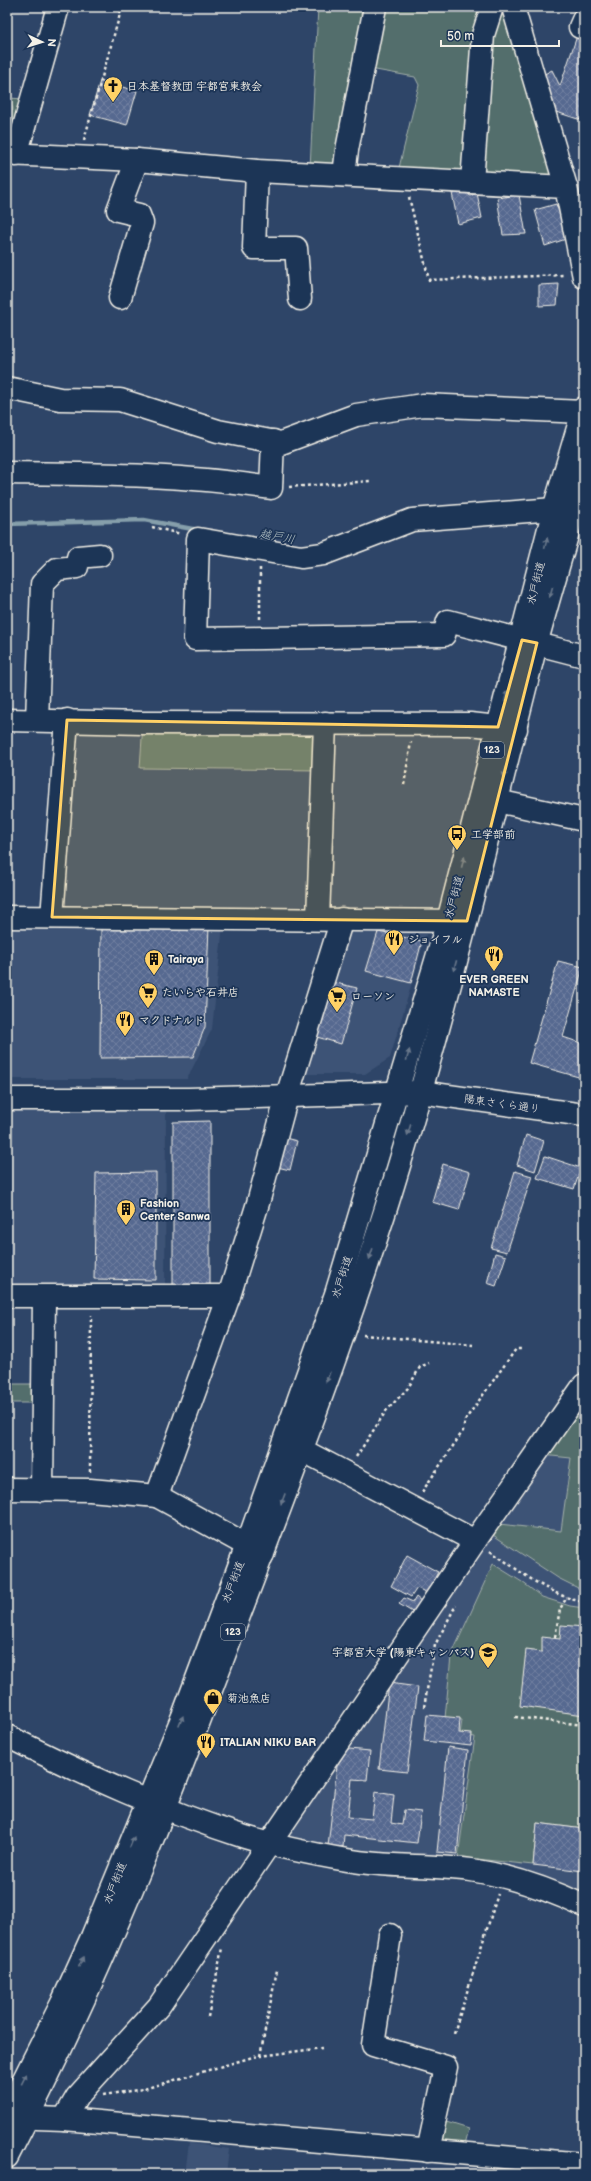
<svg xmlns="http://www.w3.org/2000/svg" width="591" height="2181" font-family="'Balsamiq Sans','Klee One',sans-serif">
	<defs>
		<pattern id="cemetery-stones" width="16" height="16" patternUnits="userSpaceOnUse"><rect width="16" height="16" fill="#536e6c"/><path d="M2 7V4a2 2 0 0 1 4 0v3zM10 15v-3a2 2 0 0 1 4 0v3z" fill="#6c8381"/></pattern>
		<pattern id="building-cross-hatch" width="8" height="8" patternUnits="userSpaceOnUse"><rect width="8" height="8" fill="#576990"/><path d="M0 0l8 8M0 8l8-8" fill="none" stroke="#707fa0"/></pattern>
	</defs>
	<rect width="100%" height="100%" fill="#2e4568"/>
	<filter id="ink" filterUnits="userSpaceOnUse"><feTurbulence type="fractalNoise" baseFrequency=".025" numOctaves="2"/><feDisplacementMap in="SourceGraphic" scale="8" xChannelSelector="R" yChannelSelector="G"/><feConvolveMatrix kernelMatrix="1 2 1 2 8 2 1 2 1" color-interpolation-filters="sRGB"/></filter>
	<g filter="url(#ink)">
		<g fill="#3e5376">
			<polygon points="7,922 223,925 212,1029 187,1079 7,1079"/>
			<polygon points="346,929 426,934 390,1058 365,1074 304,1074"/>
			<polygon points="7,1110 166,1110 165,1288 7,1289"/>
			<polygon points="584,1392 584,1903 282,1843"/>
			<polygon points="189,2143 229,2149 226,2174 185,2174"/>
		</g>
		<g fill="#536e6c" stroke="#a4b0aa">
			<polygon points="318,7 368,7 339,164 310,168"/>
			<polygon points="382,7 485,7 467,172 398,172 419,85 415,77 370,69"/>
			<polygon points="498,7 507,7 553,178 483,176 489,36"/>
			<polygon points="143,723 315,723 319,770 140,768"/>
			<rect x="7" y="1384" width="36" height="19"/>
			<polygon points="584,1394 584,1591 558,1578 493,1535 499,1524 561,1531 571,1458 542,1455"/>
			<polygon points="493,1564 522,1582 542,1597 570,1606 584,1608 584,1829 537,1823 533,1865 458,1857 475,1737 460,1735 462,1720 445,1718 451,1656"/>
			<polygon points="443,2121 469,2129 464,2148 447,2147 440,2137"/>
		</g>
		<polygon fill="url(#cemetery-stones)" stroke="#a4b0aa" points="7,98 26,99 7,153"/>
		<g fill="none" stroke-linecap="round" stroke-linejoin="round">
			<polyline stroke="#869fab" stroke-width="4.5" points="7,524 144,520 198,530"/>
		</g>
		<g fill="url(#building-cross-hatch)" stroke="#f4f1e8">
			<polygon points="578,33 584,35 584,121 547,109 539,77 552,70 560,86"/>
			<polygon points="100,81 137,91 127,125 90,115"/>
			<polygon points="467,191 470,196 477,193 482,218 458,224 452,193"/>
			<polygon points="519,195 526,234 503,235 497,198"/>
			<polygon points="556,204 569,238 545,246 535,210"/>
			<polygon points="559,284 557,305 539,306 539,285"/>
			<polygon points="101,926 209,926 205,1027 193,1057 100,1058"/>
			<polygon points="378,932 422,941 411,983 366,971"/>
			<polygon points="558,961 583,967 563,1037 584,1044 582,1078 529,1063"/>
			<polygon points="332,982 357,988 341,1044 317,1037"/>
			<polygon points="210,1121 210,1286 173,1286 173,1122"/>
			<polygon points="526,1135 544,1141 535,1171 517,1165"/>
			<polygon points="285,1138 297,1141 290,1170 277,1167"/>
			<polygon points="545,1156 581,1168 574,1189 537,1178"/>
			<polygon points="443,1164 470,1172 459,1210 432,1202"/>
			<polygon points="515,1171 532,1176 507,1252 491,1248"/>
			<polygon points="156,1172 156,1280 94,1279 96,1173"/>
			<polygon points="495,1253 506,1256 496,1286 487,1283"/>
			<polygon points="407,1555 438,1572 427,1593 417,1588 411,1597 391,1586"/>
			<polygon points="416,1597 422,1602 414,1613 399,1604 404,1598 413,1602"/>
			<polygon points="561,1625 584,1627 584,1715 520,1706 526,1650 542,1652 542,1637 560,1639"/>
			<polygon points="389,1683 418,1687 407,1772 379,1769"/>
			<polygon points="427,1715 460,1718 459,1733 472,1734 471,1746 424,1741"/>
			<polygon points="448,1747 468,1750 457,1854 437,1852"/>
			<polygon points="339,1748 370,1751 367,1780 352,1779 348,1817 372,1819 375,1792 394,1795 391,1823 402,1825 404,1810 421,1812 417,1843 344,1835 343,1847 328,1846"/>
			<polygon points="537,1823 584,1829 584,1871 533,1865"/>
		</g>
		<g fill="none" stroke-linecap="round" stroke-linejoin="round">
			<defs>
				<g id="minor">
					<polyline points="513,7 566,187"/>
					<polyline points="580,27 584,18"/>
					<polyline points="7,154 137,160 257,171 566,187 584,277"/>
					<polyline points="16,155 58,7"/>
					<polyline points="257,171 254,248 296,248 300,299"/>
					<polyline points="344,175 347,150 375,7"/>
					<polyline points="472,182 483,35 492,7"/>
					<polyline points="120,298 142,223 139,215 118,210 137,160"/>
					<polyline points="7,388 60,399 120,400 218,431 281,443 356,415 423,405 584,412"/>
					<path d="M 7,473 C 96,474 183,474 271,488 L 273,441"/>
					<polyline points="571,504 554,509 412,520 323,554 301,557 198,539 195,639 444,635 448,621 584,656"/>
					<polyline points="7,720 143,723 470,724 516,729"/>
					<polyline points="37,720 42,584 57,569 77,567 78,557 100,555"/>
					<polyline points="497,801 584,820"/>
					<polyline points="7,917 466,921"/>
					<polyline points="52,917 67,720"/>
					<polyline points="318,919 325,723"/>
					<polyline points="7,1099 189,1099 420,1092 584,1115"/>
					<polyline points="7,1296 229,1296"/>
					<polyline points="284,1444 302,1450 475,1541"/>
					<polyline points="7,1489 90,1490 157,1496"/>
					<polyline points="42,1490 44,1297"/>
					<polyline points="263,1554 157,1496 229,1296 258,1203 287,1096 342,919"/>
					<path d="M 7,1736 C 85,1775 163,1811 245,1837 C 278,1847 313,1854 347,1860 C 388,1868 430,1864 471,1870 C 511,1876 548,1889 584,1906"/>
					<polyline points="390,1935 373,2045 446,2067 428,2151"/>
					<polyline points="9,2117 64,2119 584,2164"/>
					<polyline points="64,2119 77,2097 159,2006 475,1541 584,1385"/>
				</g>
				<g id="highway">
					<polyline points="7,2113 62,2003 92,1937 183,1716 247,1545 336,1294 448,921 554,509 584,408"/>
					<path d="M 7,2157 C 99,1981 171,1798 240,1613 C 291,1479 342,1345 386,1208 C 444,1023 488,833 536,645 C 551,587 570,530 584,472"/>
				</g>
			</defs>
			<use href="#minor" stroke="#f4f1e8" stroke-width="25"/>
			<use href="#highway" stroke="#f4f1e8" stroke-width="25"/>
			<g stroke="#f4f1e8" stroke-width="2.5" stroke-dasharray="3 3" stroke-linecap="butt">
				<polyline points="84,140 122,7"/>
				<polyline points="409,197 429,280 564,275"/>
				<polyline points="289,487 371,481"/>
				<polyline points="152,527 181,534"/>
				<polyline points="260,568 260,619"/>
				<polyline points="404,785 411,742"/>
				<polyline points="363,1335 473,1345"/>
				<polyline points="356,1457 386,1411 408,1388 420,1367 429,1363"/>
				<polyline points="90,1472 91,1315"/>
				<polyline points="422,1492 463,1431 465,1420 516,1349 523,1349"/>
				<path d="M 490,1551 C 519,1570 549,1596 584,1602"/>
				<polyline points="555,1637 560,1609 567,1597"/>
				<polyline points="424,1707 435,1645 456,1605"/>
				<polyline points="515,1717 584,1725"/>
				<polyline points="208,2017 222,1948"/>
				<polyline points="454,2033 498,1894"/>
				<polyline points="260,2056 277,1970"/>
				<polyline points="103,2095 144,2089 253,2057 322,2048"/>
			</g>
			<use href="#minor" stroke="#1d3557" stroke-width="22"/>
			<use href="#highway" stroke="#1d3557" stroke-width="22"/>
		</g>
		<defs><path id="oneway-solid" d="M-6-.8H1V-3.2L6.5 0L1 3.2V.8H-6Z"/></defs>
		<g fill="#68778a">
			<use href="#oneway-solid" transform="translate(546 543) rotate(-76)"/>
			<use href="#oneway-solid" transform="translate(551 592) rotate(106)"/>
			<use href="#oneway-solid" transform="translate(506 696) rotate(-75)"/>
			<use href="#oneway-solid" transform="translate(505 772) rotate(104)"/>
			<use href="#oneway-solid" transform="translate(463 862) rotate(-75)"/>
			<use href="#oneway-solid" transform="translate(455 966) rotate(105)"/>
			<use href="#oneway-solid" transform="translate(408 1055) rotate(-74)"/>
			<use href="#oneway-solid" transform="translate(409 1130) rotate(107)"/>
			<use href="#oneway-solid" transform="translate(371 1254) rotate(108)"/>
			<use href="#oneway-solid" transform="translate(328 1377) rotate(110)"/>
			<use href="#oneway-solid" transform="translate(283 1499) rotate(111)"/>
			<use href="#oneway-solid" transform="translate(181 1721) rotate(-68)"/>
			<use href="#oneway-solid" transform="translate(132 1842) rotate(-68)"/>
			<use href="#oneway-solid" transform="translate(81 1962) rotate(-65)"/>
			<use href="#oneway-solid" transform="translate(24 2079) rotate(-63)"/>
		</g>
	</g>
	<path fill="#ffd166" fill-opacity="0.2" stroke="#ffd166" stroke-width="3" stroke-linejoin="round" d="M 522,640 L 537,643 L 467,921 L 52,917 L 67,720 L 498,727 Z"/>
	<defs>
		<symbol id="church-pin" viewBox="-11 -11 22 30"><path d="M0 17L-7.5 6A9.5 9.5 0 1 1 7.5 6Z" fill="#ffd166" stroke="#1d3557"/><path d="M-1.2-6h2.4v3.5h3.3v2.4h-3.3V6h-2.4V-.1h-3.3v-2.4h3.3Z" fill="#111"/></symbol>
		<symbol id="bus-pin" viewBox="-11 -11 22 30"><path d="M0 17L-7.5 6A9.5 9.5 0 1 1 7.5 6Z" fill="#ffd166" stroke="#1d3557"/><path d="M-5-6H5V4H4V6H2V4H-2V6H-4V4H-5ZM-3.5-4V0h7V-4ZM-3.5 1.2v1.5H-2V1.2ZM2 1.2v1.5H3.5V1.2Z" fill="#111"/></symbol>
		<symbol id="restaurant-pin" viewBox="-11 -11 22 30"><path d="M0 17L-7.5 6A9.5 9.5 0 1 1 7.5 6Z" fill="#ffd166" stroke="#1d3557"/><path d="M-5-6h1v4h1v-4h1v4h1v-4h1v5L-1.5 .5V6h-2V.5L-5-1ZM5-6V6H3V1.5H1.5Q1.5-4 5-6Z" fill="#111"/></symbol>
		<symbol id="building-pin" viewBox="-11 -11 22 30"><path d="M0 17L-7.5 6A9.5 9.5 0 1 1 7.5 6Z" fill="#ffd166" stroke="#1d3557"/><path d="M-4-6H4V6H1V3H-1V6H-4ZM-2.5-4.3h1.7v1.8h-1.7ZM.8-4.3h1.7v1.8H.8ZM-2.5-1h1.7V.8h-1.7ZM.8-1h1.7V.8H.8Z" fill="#111"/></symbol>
		<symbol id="supermarket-pin" viewBox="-11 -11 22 30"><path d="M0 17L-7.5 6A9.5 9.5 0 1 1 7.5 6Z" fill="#ffd166" stroke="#1d3557"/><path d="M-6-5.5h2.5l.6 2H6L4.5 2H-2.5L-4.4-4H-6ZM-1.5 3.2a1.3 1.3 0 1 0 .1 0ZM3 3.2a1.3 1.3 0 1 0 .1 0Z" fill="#111"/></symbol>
		<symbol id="university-pin" viewBox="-11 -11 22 30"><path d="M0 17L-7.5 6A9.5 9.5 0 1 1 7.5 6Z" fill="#ffd166" stroke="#1d3557"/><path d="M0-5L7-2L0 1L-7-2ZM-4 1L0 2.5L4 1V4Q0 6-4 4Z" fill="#111"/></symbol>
		<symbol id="shop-pin" viewBox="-11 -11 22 30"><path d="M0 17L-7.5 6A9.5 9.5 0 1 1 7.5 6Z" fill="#ffd166" stroke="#1d3557"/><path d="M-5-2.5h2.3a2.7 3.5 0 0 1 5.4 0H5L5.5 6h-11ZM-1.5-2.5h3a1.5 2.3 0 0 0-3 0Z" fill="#111"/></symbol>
	</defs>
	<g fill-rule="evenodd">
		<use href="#church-pin" x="102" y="75" width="22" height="30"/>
		<use href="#bus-pin" x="446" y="823" width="22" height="30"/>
		<use href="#restaurant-pin" x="383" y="928" width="22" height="30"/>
		<use href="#restaurant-pin" x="483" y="944" width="22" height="30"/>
		<use href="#building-pin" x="143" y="948" width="22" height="30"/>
		<use href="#supermarket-pin" x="137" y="981" width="22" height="30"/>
		<use href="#supermarket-pin" x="326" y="985" width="22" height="30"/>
		<use href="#restaurant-pin" x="114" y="1009" width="22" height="30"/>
		<use href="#building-pin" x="115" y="1198" width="22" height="30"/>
		<use href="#university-pin" x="477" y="1641" width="22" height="30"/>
		<use href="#shop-pin" x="202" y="1687" width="22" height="30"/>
		<use href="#restaurant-pin" x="195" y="1731" width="22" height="30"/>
	</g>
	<g text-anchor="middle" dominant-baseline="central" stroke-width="3.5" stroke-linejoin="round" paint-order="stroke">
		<g fill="#1d3557" stroke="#b4b9bc" stroke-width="1">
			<rect x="480" y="742" width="24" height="16" rx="3"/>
			<rect x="221" y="1624" width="24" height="16" rx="3"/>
		</g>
		<g font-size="10" font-weight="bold" fill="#f4f1e8">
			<text x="492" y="750">123</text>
			<text x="233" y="1632">123</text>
		</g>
		<g font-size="11" font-weight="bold" fill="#f4f1e8" stroke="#1d3557" text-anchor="start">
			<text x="127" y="86">日本基督教団 宇都宮東教会</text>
			<text x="471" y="834">工学部前</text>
			<text x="408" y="939">ジョイフル</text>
			<text x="168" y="959">Tairaya</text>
			<text x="494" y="979" text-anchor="middle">EVER GREEN<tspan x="494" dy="13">NAMASTE</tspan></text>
			<text x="162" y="992">たいらや石井店</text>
			<text x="351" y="996">ローソン</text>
			<text x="139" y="1020">マクドナルド</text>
			<text x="140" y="1203">Fashion<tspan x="140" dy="13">Center Sanwa</tspan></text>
			<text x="474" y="1652" text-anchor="end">宇都宮大学 (陽東キャンパス)</text>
			<text x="227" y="1698">菊池魚店</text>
			<text x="220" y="1742">ITALIAN NIKU BAR</text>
		</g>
		<g font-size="11" fill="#f4f1e8" stroke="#1d3557">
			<text transform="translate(536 583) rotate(-76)">水戸街道</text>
			<text transform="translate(454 897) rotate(-75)">水戸街道</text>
			<text transform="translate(502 1104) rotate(8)">陽東さくら通り</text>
			<text transform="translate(342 1277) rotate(-72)">水戸街道</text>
			<text transform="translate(233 1582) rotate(-69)">水戸街道</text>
			<text transform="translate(115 1883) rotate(-68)">水戸街道</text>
		</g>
		<g font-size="12" font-style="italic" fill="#b4c1c4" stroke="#1d3557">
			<text transform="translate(277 537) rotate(11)">越戸川</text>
		</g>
	</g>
	<rect width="591" height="2181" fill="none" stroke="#1d3557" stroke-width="24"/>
	<rect x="12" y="12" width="567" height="2157" fill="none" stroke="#f4f1e8" stroke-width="1.5" filter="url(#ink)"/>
	<g transform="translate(42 42) rotate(94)" stroke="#1d3557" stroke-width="3" paint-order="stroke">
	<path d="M0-3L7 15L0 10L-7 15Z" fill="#f4f1e8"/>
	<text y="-6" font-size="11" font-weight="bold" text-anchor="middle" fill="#f4f1e8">N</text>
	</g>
	<path d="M441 40v6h118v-6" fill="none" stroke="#f4f1e8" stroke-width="2"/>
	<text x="447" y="40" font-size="12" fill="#f4f1e8" stroke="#1d3557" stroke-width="3" paint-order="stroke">50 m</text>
</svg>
